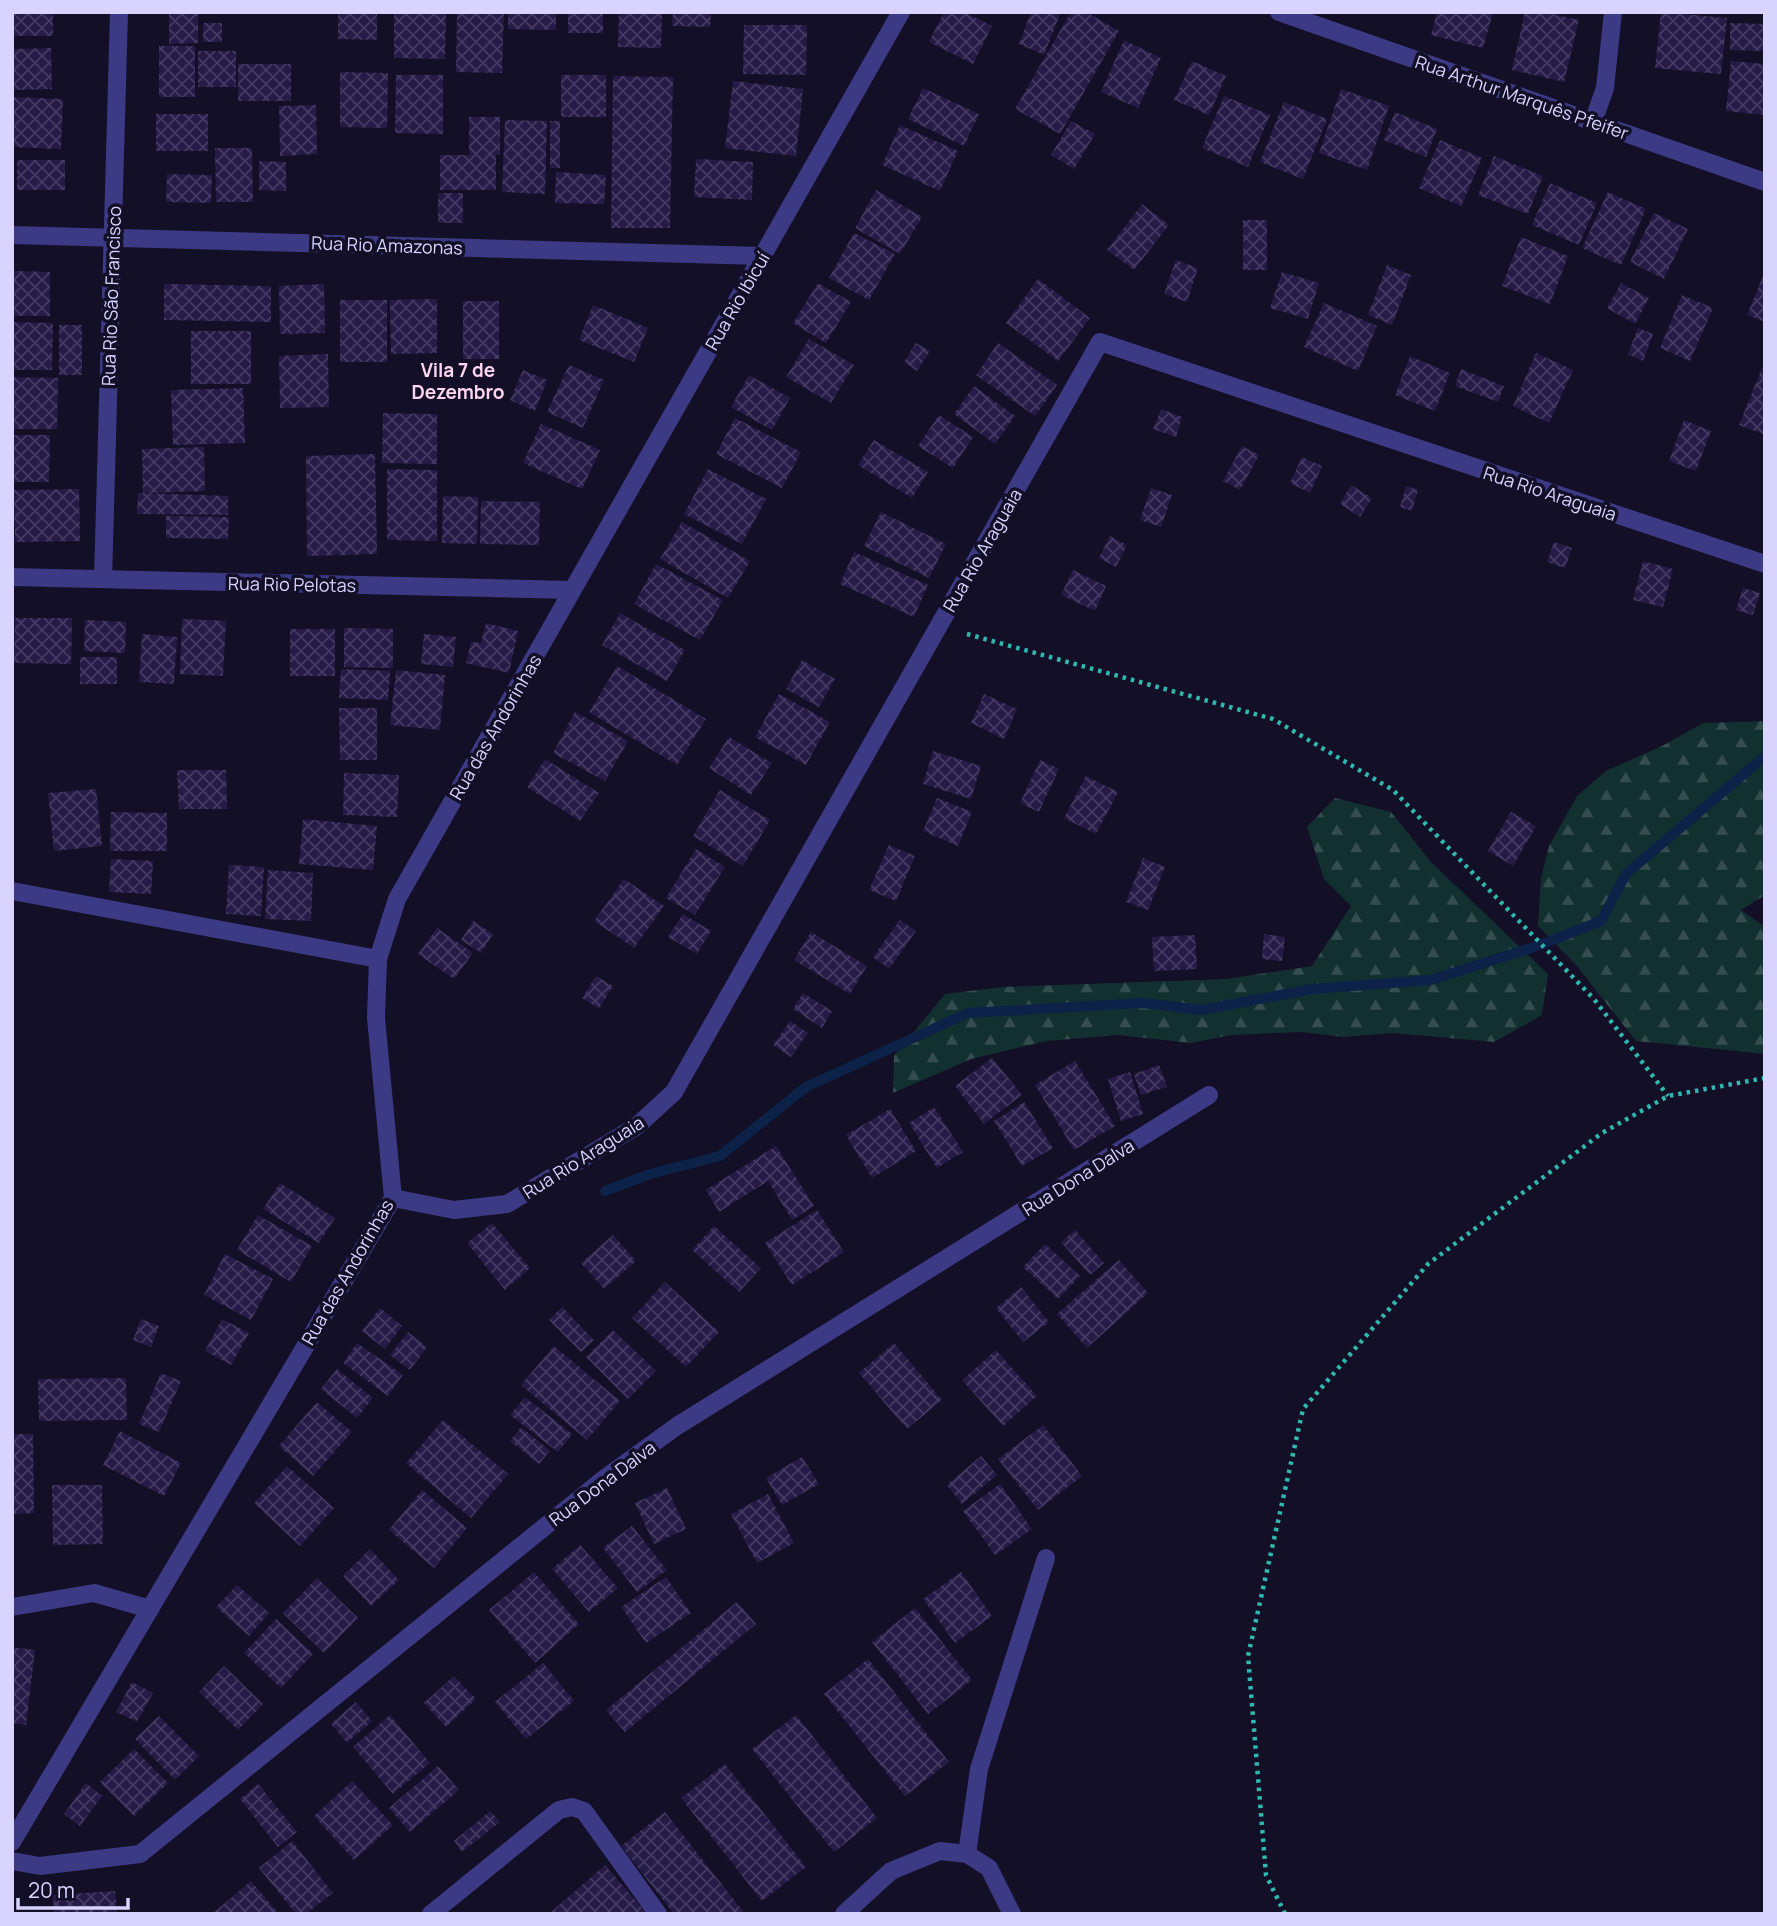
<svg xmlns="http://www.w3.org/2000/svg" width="1777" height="1926" font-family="Manrope,sans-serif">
	<defs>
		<pattern id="forest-firs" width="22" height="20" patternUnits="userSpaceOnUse" patternTransform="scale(1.75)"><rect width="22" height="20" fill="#12302f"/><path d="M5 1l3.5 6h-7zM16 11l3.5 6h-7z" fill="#344d4e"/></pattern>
		<pattern id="building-cross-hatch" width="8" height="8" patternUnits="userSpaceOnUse" patternTransform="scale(1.75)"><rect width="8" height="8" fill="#241b47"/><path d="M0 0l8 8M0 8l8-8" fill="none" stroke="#433b63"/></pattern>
	</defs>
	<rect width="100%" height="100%" fill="#130f26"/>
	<g fill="url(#forest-firs)">
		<polygon points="1765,721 1765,895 1741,910 1765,927 1765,1054 1636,1041 1576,965 1538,926 1541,878 1549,846 1577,796 1606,771 1662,746 1703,723"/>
		<polygon points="1335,798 1391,812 1431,862 1548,974 1542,1015 1494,1042 1393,1033 1343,1037 1302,1032 1231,1035 1191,1043 1118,1035 1047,1041 971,1059 893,1093 894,1056 945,994 1002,987 1227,979 1312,966 1351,906 1324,879 1307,827"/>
	</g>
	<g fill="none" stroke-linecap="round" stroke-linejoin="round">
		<polyline stroke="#0c2248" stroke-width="10" points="605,1191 650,1174 720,1156 806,1087 968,1013 1143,1003 1201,1010 1312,989 1431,980 1540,945 1601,921 1626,874 1765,756"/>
	</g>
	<g fill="url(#building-cross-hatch)">
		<rect x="12" y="12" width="41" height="24"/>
		<polygon points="169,12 198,12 198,43 169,44"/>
		<polygon points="338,12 377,12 377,40 338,39"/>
		<polygon points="394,12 446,12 445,59 394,58"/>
		<polygon points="457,12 504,12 502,73 456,72"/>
		<polygon points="508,12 556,12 556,30 508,29"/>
		<rect x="568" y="12" width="35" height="21"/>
		<polygon points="619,12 662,12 661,48 618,47"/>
		<polygon points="673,12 711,12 710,27 672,26"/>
		<polygon points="944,12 964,12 992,26 973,64 929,42"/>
		<polygon points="1031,12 1061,12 1044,55 1019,44"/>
		<polygon points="1071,12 1086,12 1119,31 1060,134 1015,109"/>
		<polygon points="1437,12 1493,12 1483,48 1431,35"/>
		<polygon points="1525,12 1544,12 1579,20 1564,82 1512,70"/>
		<polygon points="1661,12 1727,18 1721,74 1655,68"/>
		<rect x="203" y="23" width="19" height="19"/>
		<polygon points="1730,23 1765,24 1765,51 1730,50"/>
		<polygon points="744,25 807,25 806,75 743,74"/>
		<polygon points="1124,40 1161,58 1138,108 1101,92"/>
		<rect x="159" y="46" width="36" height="51"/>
		<polygon points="51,48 52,89 12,90 12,49"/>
		<rect x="198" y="51" width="38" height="36"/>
		<polygon points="1192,61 1226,76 1209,115 1174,100"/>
		<polygon points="1731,61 1765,64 1765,115 1726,111"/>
		<rect x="238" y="64" width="53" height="37"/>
		<polygon points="340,72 388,73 387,128 340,127"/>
		<polygon points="396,75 443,75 443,134 395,133"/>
		<rect x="561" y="75" width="45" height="42"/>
		<polygon points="613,76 673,77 670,228 611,228"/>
		<polygon points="733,81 803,89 796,156 725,148"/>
		<polygon points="923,88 979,114 964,146 908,119"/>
		<polygon points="1341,89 1389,106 1367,170 1319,153"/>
		<polygon points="1224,96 1270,115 1248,167 1202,148"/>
		<polygon points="12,97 63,99 61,149 12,147"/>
		<polygon points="1284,102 1327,119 1303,179 1260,162"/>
		<polygon points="316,105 317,154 280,156 279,106"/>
		<polygon points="1395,112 1437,129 1426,157 1384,140"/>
		<rect x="156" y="114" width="52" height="37"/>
		<polygon points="469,117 500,117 500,155 496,155 496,190 440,190 440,155 469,155"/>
		<polygon points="505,120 547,121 545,194 502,192"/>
		<rect x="550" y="121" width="10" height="47"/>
		<polygon points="1071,121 1095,134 1074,169 1051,155"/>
		<polygon points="900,125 958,151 940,191 882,165"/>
		<polygon points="1440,140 1482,158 1461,206 1419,188"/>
		<polygon points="215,148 252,148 253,202 216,202"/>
		<polygon points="1494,156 1543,176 1528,214 1478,195"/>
		<polygon points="696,159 753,162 752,200 694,197"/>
		<rect x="17" y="160" width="48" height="30"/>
		<polygon points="259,161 286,162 286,191 259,190"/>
		<polygon points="556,172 606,175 604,204 555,203"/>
		<polygon points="167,174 212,175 211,203 166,202"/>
		<polygon points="1550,183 1597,203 1579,245 1532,225"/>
		<polygon points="876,190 922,217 900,254 855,228"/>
		<polygon points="1608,192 1646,209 1621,265 1582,248"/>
		<rect x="438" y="193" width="25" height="30"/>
		<polygon points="1142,204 1169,225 1134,270 1107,250"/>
		<polygon points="1654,213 1688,229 1664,279 1630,262"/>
		<rect x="1243" y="220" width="24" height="50"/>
		<polygon points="854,233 895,254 869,300 829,278"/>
		<polygon points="1521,237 1568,256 1550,304 1502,286"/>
		<polygon points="1176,260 1198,268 1187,302 1164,294"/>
		<polygon points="1387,265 1411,275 1392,325 1368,315"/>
		<polygon points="12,271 50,272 50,316 12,316"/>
		<polygon points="1765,271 1765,322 1747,315"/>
		<polygon points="1282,272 1319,283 1308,319 1270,308"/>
		<polygon points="1038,279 1090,318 1058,361 1006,323"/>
		<polygon points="818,283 851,302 826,343 793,323"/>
		<polygon points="1621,283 1649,298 1635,324 1607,308"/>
		<polygon points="164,284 271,286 271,322 164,320"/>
		<polygon points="324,284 325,333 280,334 279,286"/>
		<polygon points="1682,295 1713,308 1690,361 1660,348"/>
		<polygon points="437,299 437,353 391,354 390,300"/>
		<rect x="340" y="300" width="47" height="62"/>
		<rect x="463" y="301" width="36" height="58"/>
		<polygon points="1324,303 1377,326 1358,371 1304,347"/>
		<polygon points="593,305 648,328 634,362 579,340"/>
		<polygon points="12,322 53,323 52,370 12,370"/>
		<rect x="59" y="325" width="23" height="50"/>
		<polygon points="1638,328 1653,334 1643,361 1628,354"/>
		<rect x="191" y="331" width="60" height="53"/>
		<polygon points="809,339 854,365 831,403 786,377"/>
		<polygon points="916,343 930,351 917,371 904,362"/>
		<polygon points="998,343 1057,385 1035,416 976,375"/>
		<polygon points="1536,353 1573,370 1549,423 1513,406"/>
		<polygon points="328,354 329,407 280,408 279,356"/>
		<polygon points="1410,356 1450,373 1435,411 1395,395"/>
		<polygon points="569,365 604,380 583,428 547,412"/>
		<polygon points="1762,368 1765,370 1765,435 1739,425"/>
		<polygon points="1461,369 1504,386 1498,402 1455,386"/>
		<polygon points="523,370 547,380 535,411 510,400"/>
		<polygon points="749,375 790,398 772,430 731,407"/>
		<polygon points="12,377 58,378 57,429 12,429"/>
		<polygon points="974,386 1015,416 995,444 954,414"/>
		<polygon points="243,388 245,443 173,445 171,390"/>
		<polygon points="1161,409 1182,417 1176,437 1153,429"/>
		<polygon points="383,413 437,414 437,464 382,463"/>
		<polygon points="939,415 973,437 953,468 918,446"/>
		<polygon points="735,418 801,452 782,488 716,454"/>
		<polygon points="1684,420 1711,431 1696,471 1669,461"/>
		<polygon points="541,424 600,450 582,489 523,463"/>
		<polygon points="12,435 50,435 49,482 12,482"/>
		<polygon points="874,440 928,472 912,498 858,465"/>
		<polygon points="1242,446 1259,455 1240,490 1223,481"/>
		<polygon points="204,447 205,491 143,493 142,449"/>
		<polygon points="375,454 377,554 307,556 306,456"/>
		<polygon points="1302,457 1322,466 1310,493 1290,483"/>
		<polygon points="387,469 437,470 437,541 387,540"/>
		<polygon points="708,469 766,499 742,544 684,514"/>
		<polygon points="1351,485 1372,498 1360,517 1340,504"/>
		<polygon points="1406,486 1418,490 1412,511 1400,507"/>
		<polygon points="1151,488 1172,495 1161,527 1140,520"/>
		<polygon points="79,489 80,541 15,542 14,490"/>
		<polygon points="138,493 228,496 228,515 137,514"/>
		<polygon points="443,496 478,497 477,544 442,543"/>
		<polygon points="481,501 540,502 539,545 480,544"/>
		<polygon points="881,512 946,544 929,578 864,546"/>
		<polygon points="166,516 229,517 228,539 166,538"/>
		<polygon points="682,522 750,561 728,598 660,559"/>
		<polygon points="1110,536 1127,545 1116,567 1099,558"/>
		<polygon points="1554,542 1572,548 1565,568 1547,562"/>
		<polygon points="854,552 928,585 914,617 840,584"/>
		<polygon points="1643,561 1673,569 1663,607 1633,600"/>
		<polygon points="656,564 723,600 700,640 634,604"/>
		<polygon points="1073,570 1106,586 1095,611 1061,595"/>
		<polygon points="1743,588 1760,593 1753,615 1736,610"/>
		<polygon points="620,613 685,650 667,681 602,645"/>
		<polygon points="15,618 72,618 71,664 14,663"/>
		<polygon points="182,619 226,621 223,676 180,674"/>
		<polygon points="85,620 126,622 125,653 84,651"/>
		<polygon points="486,623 518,631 509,673 466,663 471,642 481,643"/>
		<polygon points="344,628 393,629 393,668 344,667"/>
		<rect x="290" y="629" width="45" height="47"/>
		<polygon points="142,634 177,637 174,684 139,682"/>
		<polygon points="424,634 456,637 453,667 421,664"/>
		<rect x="80" y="657" width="37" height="27"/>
		<polygon points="802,660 835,679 819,707 786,689"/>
		<polygon points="617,666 706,719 677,765 589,712"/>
		<polygon points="341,669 390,671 388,700 339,698"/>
		<polygon points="396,670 445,675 440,730 390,725"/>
		<polygon points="779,694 830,722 806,765 755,737"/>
		<polygon points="984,694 1017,709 1004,739 971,723"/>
		<polygon points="339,708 377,708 377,760 340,760"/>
		<polygon points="575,712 628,741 605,781 553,753"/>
		<polygon points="729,737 772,763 751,795 709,768"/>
		<polygon points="933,751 981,766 971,799 923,784"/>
		<polygon points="545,759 599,793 580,821 527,787"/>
		<polygon points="1040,760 1059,769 1039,812 1020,803"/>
		<polygon points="177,770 226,770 227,809 179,809"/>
		<polygon points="344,773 399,775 397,817 343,815"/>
		<polygon points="1086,776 1118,792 1096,834 1064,818"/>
		<polygon points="96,789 102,846 54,851 48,793"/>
		<polygon points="720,790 770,820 743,866 693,836"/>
		<polygon points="937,798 972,812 958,846 923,831"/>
		<polygon points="111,812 167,813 167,851 110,851"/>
		<polygon points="1511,812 1536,826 1513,866 1488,851"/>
		<polygon points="303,819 377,826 373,870 299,864"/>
		<polygon points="889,845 915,856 896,901 869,890"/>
		<polygon points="696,849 725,867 695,915 666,898"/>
		<polygon points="1143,858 1165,867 1148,910 1126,902"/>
		<polygon points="111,859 153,861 151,894 109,892"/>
		<polygon points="229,865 264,867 261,916 226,914"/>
		<polygon points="268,870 313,873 311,921 265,919"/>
		<polygon points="624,879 664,906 634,948 594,921"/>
		<polygon points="683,914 711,931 697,954 668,937"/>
		<polygon points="900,920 916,931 889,969 873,957"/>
		<polygon points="473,921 493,934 481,953 461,940"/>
		<polygon points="437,928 473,953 454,979 418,954"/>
		<polygon points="811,932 867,966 850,994 794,960"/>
		<polygon points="1264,934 1285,937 1282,961 1262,959"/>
		<polygon points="1195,935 1197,969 1154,971 1152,937"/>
		<polygon points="596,976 613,986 599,1009 582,998"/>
		<polygon points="803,993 832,1011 822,1028 793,1009"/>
		<polygon points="790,1021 808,1033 791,1057 773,1045"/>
		<polygon points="992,1058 1022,1095 984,1124 955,1086"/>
		<polygon points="1075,1061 1115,1126 1074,1150 1035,1085"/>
		<polygon points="1159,1065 1167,1087 1141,1095 1134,1074"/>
		<polygon points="1130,1072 1143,1114 1121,1121 1108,1079"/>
		<polygon points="1024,1102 1053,1148 1022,1166 994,1121"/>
		<polygon points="934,1107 963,1152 937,1168 909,1123"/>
		<polygon points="890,1109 916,1151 872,1178 846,1135"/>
		<polygon points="776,1146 814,1206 792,1220 768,1181 719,1212 706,1190"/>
		<polygon points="280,1183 335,1218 319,1243 263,1209"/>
		<polygon points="817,1210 844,1252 792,1285 765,1243"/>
		<polygon points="258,1215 312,1246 291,1282 237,1250"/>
		<polygon points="492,1223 530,1268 505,1290 467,1243"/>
		<polygon points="714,1226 761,1268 739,1292 692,1250"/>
		<polygon points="1075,1230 1104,1263 1090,1275 1061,1242"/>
		<polygon points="613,1235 636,1261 604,1289 581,1263"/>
		<polygon points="1045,1244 1080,1276 1058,1299 1023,1267"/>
		<polygon points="225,1254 273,1279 251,1320 204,1295"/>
		<polygon points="1119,1260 1148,1293 1087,1348 1057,1314"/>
		<polygon points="665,1282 719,1332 686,1367 632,1318"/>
		<polygon points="1021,1287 1049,1322 1023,1342 996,1308"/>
		<polygon points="562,1307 594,1340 581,1352 549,1320"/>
		<polygon points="380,1308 402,1326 385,1349 362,1331"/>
		<polygon points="141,1319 159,1326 151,1347 133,1340"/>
		<polygon points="222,1319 249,1333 231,1365 205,1351"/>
		<polygon points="613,1330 656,1371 628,1399 586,1357"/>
		<polygon points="408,1332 427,1347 410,1370 390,1355"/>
		<polygon points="357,1343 403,1375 388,1396 343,1363"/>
		<polygon points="894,1343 942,1400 907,1429 859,1373"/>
		<polygon points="554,1346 620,1401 587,1440 521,1385"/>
		<polygon points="996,1350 1037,1396 1003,1426 962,1380"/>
		<polygon points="337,1369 373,1398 357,1418 321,1389"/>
		<polygon points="161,1373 181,1381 159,1432 139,1424"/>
		<polygon points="126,1378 127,1420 39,1421 38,1379"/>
		<polygon points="525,1397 572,1434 558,1452 510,1415"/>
		<polygon points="317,1402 352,1432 313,1476 279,1446"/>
		<polygon points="443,1420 508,1474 471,1518 406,1463"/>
		<polygon points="1043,1425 1082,1476 1038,1510 998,1459"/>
		<polygon points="521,1427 550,1451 539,1464 510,1441"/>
		<polygon points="120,1431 181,1463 164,1496 103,1465"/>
		<polygon points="12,1434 33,1434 34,1513 12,1514"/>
		<polygon points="981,1456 997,1475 962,1504 947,1485"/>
		<polygon points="802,1457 819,1484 782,1505 766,1478"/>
		<polygon points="287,1466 334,1508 300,1546 254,1503"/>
		<polygon points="1000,1484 1032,1529 995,1555 963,1511"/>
		<polygon points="52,1485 102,1485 103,1544 53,1545"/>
		<polygon points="667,1488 686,1529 654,1544 635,1503"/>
		<polygon points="422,1490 467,1528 434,1568 389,1530"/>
		<polygon points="768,1494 794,1543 757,1563 731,1514"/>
		<polygon points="632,1526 667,1570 637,1592 603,1548"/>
		<polygon points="580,1545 618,1588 589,1612 552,1569"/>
		<polygon points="370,1549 399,1580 371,1606 343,1576"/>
		<polygon points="534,1572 579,1624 535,1663 489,1610"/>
		<polygon points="961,1572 992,1616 955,1643 923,1599"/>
		<polygon points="666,1577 691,1613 646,1643 621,1607"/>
		<polygon points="317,1578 358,1618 324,1653 283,1613"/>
		<polygon points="237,1585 269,1613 249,1636 216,1607"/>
		<polygon points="737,1602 756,1624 625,1732 606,1710"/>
		<polygon points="915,1608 972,1680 928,1714 872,1642"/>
		<polygon points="276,1619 313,1654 281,1688 244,1653"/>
		<polygon points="12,1647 35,1650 26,1725 12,1723"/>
		<polygon points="868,1659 949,1762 905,1796 824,1694"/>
		<polygon points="543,1663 574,1701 526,1739 495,1702"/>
		<polygon points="224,1666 263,1704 238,1730 199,1692"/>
		<polygon points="454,1676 476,1699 446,1727 424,1703"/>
		<polygon points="132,1682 153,1693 137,1722 116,1712"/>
		<polygon points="356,1702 372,1721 347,1743 331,1724"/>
		<polygon points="390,1715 430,1763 393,1794 353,1747"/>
		<polygon points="796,1715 877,1818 834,1852 752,1749"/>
		<polygon points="159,1716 199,1756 175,1780 135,1739"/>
		<polygon points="134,1749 168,1783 134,1816 100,1782"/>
		<polygon points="725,1764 806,1867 762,1901 681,1798"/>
		<polygon points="438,1766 459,1790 410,1832 389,1808"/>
		<polygon points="352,1781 393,1825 354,1860 314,1816"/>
		<polygon points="86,1783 102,1796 80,1826 64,1814"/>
		<polygon points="258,1784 297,1832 278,1847 240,1799"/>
		<polygon points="490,1811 500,1822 462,1852 454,1841"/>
		<polygon points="665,1812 745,1914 674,1914 621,1846"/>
		<polygon points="292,1841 333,1893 306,1914 296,1914 259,1868"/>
		<polygon points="605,1865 647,1914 549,1914"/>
		<polygon points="251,1881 279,1914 212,1914"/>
		<polygon points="115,1891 117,1914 54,1914 53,1895"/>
	</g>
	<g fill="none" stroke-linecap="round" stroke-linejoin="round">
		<g stroke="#2fb8b0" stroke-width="4.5" stroke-dasharray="3.5 5" stroke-linecap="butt">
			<polyline points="967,634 1273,719 1393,790 1594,999 1668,1096"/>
			<polyline points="1285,1914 1266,1875 1248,1656 1303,1409 1428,1264 1602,1133 1668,1096 1765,1078"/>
		</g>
		<g stroke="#3d3a85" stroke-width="18">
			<polyline points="1279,12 1765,182"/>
			<polyline points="1593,122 1605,88 1613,12"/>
			<polyline points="12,235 762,256"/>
			<polyline points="12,577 572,590"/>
			<polyline points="103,579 119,12"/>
			<polyline points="12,891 378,959"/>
			<polyline points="393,1198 454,1210 507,1204 637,1126 674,1092 1100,342 1765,564"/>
			<polyline points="12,1607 94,1593 150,1609"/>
			<polyline points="12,1842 393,1198 376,1018 378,959 397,899 901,12"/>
			<polyline points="967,1854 979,1769 1046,1558"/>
			<polyline points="12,1861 40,1866 140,1854 605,1478 677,1426 1209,1095"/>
			<polyline points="431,1914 559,1810 572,1807 584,1811 658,1914"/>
			<polyline points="844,1914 891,1871 940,1851 967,1854 989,1868 1012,1914"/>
		</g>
	</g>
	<g text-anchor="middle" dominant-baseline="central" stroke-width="7" stroke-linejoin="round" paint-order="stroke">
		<g font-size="18" fill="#d9d4ff" stroke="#130f26">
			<text transform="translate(1522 97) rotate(19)">Rua Arthur Marquês Pfeifer</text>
			<text transform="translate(387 245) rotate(2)">Rua Rio Amazonas</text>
			<text transform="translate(111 296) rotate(-88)">Rua Rio São Francisco</text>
			<text transform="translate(737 301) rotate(-60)">Rua Rio Ibicuí</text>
			<text transform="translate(1550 493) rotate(18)">Rua Rio Araguaia</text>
			<text transform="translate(982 550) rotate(-60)">Rua Rio Araguaia</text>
			<text transform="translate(292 584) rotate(1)">Rua Rio Pelotas</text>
			<text transform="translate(495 727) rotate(-60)">Rua das Andorinhas</text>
			<text transform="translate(583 1157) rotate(-32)">Rua Rio Araguaia</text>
			<text transform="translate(1078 1177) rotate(-32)">Rua Dona Dalva</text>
			<text transform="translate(347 1272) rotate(-60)">Rua das Andorinhas</text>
			<text transform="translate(602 1483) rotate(-37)">Rua Dona Dalva</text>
		</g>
		<g font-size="19" font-weight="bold" fill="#ffd6f0" stroke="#130f26">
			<text x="458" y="370">Vila 7 de<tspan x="458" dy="22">Dezembro</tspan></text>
		</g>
	</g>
	<rect width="1777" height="1926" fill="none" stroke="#d9d4ff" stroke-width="28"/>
	<path d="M18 1898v10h110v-10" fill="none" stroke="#d9d4ff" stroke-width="3.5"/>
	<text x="28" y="1898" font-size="21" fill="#d9d4ff" stroke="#130f26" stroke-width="5" paint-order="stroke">20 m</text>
</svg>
